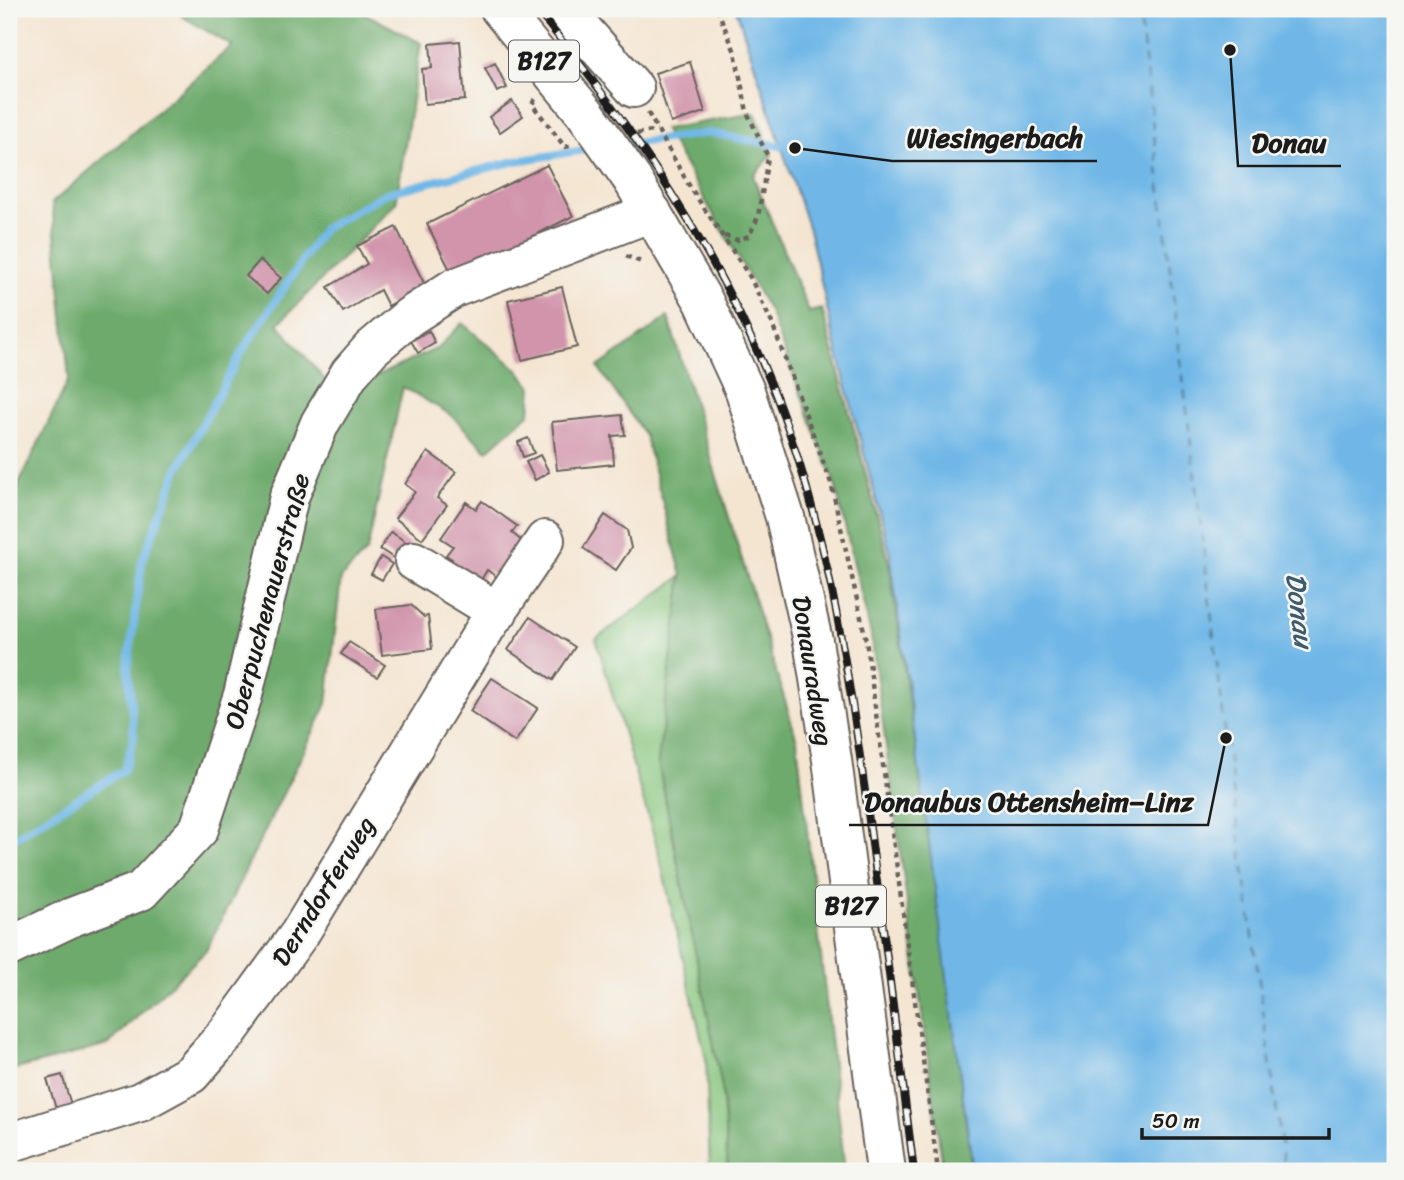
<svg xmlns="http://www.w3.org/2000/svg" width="1404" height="1180" font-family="Sriracha,sans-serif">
	<rect width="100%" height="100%" fill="#f6f6f2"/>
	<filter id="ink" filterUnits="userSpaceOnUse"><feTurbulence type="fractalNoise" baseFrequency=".0143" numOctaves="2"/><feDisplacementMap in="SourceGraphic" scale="14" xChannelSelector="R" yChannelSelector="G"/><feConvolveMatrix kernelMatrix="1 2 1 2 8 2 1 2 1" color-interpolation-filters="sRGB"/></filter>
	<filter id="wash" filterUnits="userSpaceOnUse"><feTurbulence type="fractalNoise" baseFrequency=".00686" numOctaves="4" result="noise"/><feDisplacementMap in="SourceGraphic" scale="28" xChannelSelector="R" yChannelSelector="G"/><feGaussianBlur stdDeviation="1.57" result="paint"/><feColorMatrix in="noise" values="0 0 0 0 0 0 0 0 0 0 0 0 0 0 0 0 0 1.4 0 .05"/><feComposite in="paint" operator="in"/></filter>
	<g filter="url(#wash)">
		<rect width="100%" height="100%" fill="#f4e5d1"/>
		<polygon fill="#87c57d" stroke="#52704c" stroke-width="2" points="682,576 658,762 722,1088 728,1171 710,1171 706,1059 659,854 596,639"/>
		<g fill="#6daa6c" stroke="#446344" stroke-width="2">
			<polygon points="170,9 357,9 421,43 396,203 278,324 337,394 438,348 462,323 517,369 532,387 530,413 487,451 451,415 403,387 367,551 341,578 327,704 206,951 108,1045 9,1071 9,505 69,379 52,203 232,46"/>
			<polygon points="755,113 772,155 753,176 809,312 822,309 889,562 940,915 972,1171 943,1171 871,635 835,484 769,311 664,129"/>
			<polygon points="668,317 797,740 845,1171 728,1171 722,1088 658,762 682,576 645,436 598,367"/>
		</g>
		<polygon fill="#70b7e7" stroke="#466a82" stroke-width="2" points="736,9 1395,9 1395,1171 973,1171 890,553 833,335 810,233"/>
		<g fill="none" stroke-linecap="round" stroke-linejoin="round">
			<g stroke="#70b7e7" stroke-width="8">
				<polyline points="620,145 710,133 791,148"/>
				<polyline points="9,841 124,770 134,737 128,667 142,562 178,469 243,350 323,229 386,193 516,161 597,148"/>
			</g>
			<polyline stroke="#3e5a6d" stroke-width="2" stroke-dasharray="9 7" stroke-linecap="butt" points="1139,9 1226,738 1285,1171"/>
		</g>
		<g id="blocks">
			<g fill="#d194ab">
				<polygon points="460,41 465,100 425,104 422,69 432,68 430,44"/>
				<polygon points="690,62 705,112 671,123 655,73"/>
				<polygon points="495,63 507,88 497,92 485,68"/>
				<polygon points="512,101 523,116 500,132 489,117"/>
				<polygon points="547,165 573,216 453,276 427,224"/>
				<polygon points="396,227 426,287 388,306 380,290 343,312 328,287 367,264 357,246"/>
				<polygon points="260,260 281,278 267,294 246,276"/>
				<polygon points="562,287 577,347 522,360 508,300"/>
				<polygon points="429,331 435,343 418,353 411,341"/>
				<polygon points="622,415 625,435 612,436 614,464 557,470 552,422"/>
				<polygon points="528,438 534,453 523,457 518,442"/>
				<polygon points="428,452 456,472 437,498 447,505 422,539 395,518 415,492 405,484"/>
				<polygon points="540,455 549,472 535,480 526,462"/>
				<polygon points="482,501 517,526 512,533 522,541 497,577 487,570 481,580 447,566 452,559 446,555 453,546 441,538 466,502 476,509"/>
				<polygon points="605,515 627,530 631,548 616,570 583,548"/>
				<polygon points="391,532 412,546 401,563 380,549"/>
				<polygon points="381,557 392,564 382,580 371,574"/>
				<polygon points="411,605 424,617 428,616 432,649 382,655 376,609"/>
				<polygon points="530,617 575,647 553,680 508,650"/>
				<polygon points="349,642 385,665 377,677 341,654"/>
				<polygon points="492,678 538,708 515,742 470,711"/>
				<polygon points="62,1075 72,1108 57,1112 47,1079"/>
			</g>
		</g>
	</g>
	<g filter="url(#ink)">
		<use href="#blocks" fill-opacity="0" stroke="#68625b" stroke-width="2"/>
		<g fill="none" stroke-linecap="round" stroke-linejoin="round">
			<defs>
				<g id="minor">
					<polyline points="564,9 634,88"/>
					<polyline points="414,561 498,612"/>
					<polyline points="9,947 72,917 141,891 199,829 243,695 289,497 320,423 350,373 371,349 409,317 454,288 652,212"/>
					<polyline points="15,1141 140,1102 191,1074 228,1032 300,933 485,629 545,540"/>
				</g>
				<g id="major">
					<polyline points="500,9 586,114"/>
					<polyline points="632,179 704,302 745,391 785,517 813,641 832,760 886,1171"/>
				</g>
			</defs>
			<use href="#minor" stroke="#68625b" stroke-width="42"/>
			<use href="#major" stroke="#68625b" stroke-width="42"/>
			<g stroke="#68625b" stroke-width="4.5" stroke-dasharray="5 5" stroke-linecap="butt">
				<polyline points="717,9 735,52 747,112 768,157 758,217 749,236 737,240 722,235"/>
				<polyline points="535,99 532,104 565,147 570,146"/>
				<polyline points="648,113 690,187 750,277 772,323 831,483 866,640 938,1171"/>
				<polyline points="637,134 657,130"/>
				<polyline points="626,256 644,263"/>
			</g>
			<use href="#minor" stroke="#fff" stroke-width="38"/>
			<use href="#major" stroke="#fff" stroke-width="38"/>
			<defs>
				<path id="rail" d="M 536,9 C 634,128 719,252 776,396 C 826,524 847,662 866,798 C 883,922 898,1047 914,1171"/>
			</defs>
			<use href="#rail" stroke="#1c1c1c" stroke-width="8"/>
			<use href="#rail" stroke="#f6f6f2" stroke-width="5" stroke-dasharray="16" stroke-linecap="butt"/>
			<defs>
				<polyline id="major-bridge" points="586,114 632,179"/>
			</defs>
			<use href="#major-bridge" stroke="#68625b" stroke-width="42" stroke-linecap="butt"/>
			<use href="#major-bridge" stroke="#fff" stroke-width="38"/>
		</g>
	</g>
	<g text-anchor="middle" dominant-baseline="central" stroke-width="5" stroke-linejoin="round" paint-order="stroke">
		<g fill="#f6f6f2" stroke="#5d5d5c" stroke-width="2">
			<rect x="509" y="40.5" width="70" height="41" rx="5"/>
			<rect x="816" y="885.5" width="70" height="41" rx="5"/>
		</g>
		<g font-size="24" font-weight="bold" fill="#1c1c1c">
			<text x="544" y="61">B127</text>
			<text x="851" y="906">B127</text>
		</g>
		<g font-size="26" fill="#1c1c1c" stroke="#f6f6f2">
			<text transform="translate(267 601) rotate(-75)">Oberpuchenauerstraße</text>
			<text transform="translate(813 671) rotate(81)">Donauradweg</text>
			<text transform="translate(323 891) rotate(-58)">Derndorferweg</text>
		</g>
		<g font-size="28" font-style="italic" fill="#3e5a6d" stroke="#f6f6f2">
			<text transform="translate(1300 610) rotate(83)">Donau</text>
		</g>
	</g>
	<path fill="none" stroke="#1c1c1c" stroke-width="2.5" d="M795 148L892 161H1097M1230 50L1238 166H1341M1226 738L1208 825H849"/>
	<g fill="#1c1c1c" stroke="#f6f6f2" stroke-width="2.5">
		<circle cx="795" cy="148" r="7"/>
		<circle cx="1230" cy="50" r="7"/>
		<circle cx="1226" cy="738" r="7"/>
	</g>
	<g font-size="28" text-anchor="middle" font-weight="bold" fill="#1c1c1c" stroke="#f6f6f2" stroke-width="5" stroke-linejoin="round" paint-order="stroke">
		<text x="995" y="147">Wiesingerbach</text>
		<text x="1289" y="152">Donau</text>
		<text x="1029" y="811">Donaubus Ottensheim–Linz</text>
	</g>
	<rect width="1404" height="1180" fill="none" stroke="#f6f6f2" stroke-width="35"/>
	<path d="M1142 1128v10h187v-10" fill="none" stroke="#1c1c1c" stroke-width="3.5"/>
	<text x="1152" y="1128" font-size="21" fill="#1c1c1c" stroke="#f6f6f2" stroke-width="5" paint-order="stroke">50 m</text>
</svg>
